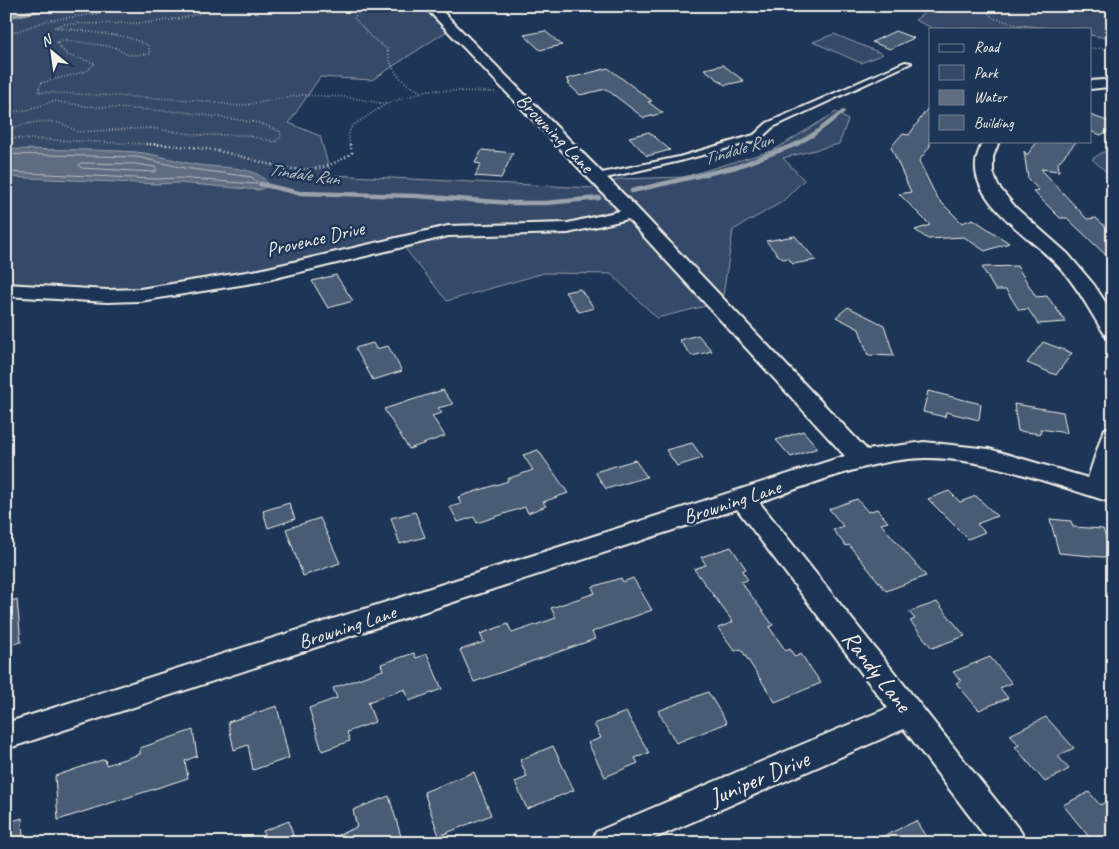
<svg xmlns="http://www.w3.org/2000/svg" width="1119" height="849" font-family="Caveat,sans-serif">
	<rect width="100%" height="100%" fill="#1d3557"/>
	<filter id="ink" filterUnits="userSpaceOnUse"><feTurbulence type="fractalNoise" baseFrequency=".02" numOctaves="2"/><feDisplacementMap in="SourceGraphic" scale="10" xChannelSelector="R" yChannelSelector="G"/><feConvolveMatrix kernelMatrix="1 2 1 2 8 2 1 2 1" color-interpolation-filters="sRGB"/></filter>
	<g filter="url(#ink)">
		<g fill="#354a67" stroke="#949ea8">
			<polygon points="6,6 421,6 447,31 372,80 320,77 289,123 320,136 331,175 592,188 620,179 684,177 774,150 836,112 848,120 839,144 783,158 804,180 782,202 733,230 722,302 657,318 611,274 544,273 447,301 399,241 130,297 6,282"/>
			<polygon points="934,6 1113,6 1113,39 1090,35 1090,29 1056,29 1021,25 1009,29 934,29 915,20"/>
			<polygon points="834,34 883,54 861,63 813,42"/>
			<polygon points="1113,146 1113,178 1092,159"/>
		</g>
		<path fill="#5e6d82" stroke="#9aa2ab" d="M 6,149 C 49,150 93,149 136,152 C 157,154 178,162 199,165 C 216,168 263,165 268,186 L 259,190 L 179,183 L 156,184 L 6,177 Z"/>
		<g fill="none" stroke-linecap="round" stroke-linejoin="round">
			<g stroke="#b8bcbf" stroke-width="1">
				<polyline points="6,154 137,157 184,168 252,177 257,182 255,184 179,178 156,179 6,172"/>
				<polygon points="82,163 136,164 155,167 157,170 154,172 81,168 79,165"/>
			</g>
			<g stroke="#9aa2ab" stroke-width="4">
				<polyline points="6,17 60,6"/>
				<polyline points="795,145 814,134 843,112"/>
			</g>
			<g stroke="#9aa2ab" stroke-width="4.5">
				<polyline points="260,184 299,193 417,196 511,203 546,203 599,198"/>
				<polyline points="632,191 736,167 797,144"/>
			</g>
		</g>
		<g fill="#485b74" stroke="#f4f1e8">
			<polygon points="545,31 562,45 540,50 524,35"/>
			<polygon points="895,31 914,38 890,49 872,42"/>
			<polygon points="723,65 744,81 725,85 704,69"/>
			<polygon points="608,68 652,101 648,102 663,113 644,118 606,89 580,95 567,83 570,83 566,79"/>
			<polygon points="930,105 930,146 919,161 937,198 962,223 973,219 1009,243 985,251 964,237 928,239 915,230 930,225 899,194 911,192 891,147 902,134 909,135"/>
			<polygon points="1090,115 1113,123 1113,128 1101,135 1090,131"/>
			<polygon points="649,132 670,150 647,156 629,137"/>
			<polygon points="1038,141 1077,141 1058,163 1059,171 1041,169 1087,219 1096,218 1113,234 1113,262 1067,218 1060,218 1033,191 1039,190 1028,179 1024,151 1027,155"/>
			<polygon points="482,150 513,153 501,178 475,176 481,164 475,163"/>
			<polygon points="795,236 816,260 793,264 788,258 783,259 778,255 766,241"/>
			<polygon points="1017,266 1036,297 1047,296 1066,322 1038,324 1028,309 1019,310 1006,290 995,290 982,267"/>
			<polygon points="336,275 353,301 328,308 312,281"/>
			<polygon points="580,289 594,308 579,312 565,292"/>
			<polygon points="848,307 884,325 894,356 868,355 859,329 836,317"/>
			<polygon points="698,335 712,351 692,356 679,340"/>
			<polygon points="1043,342 1072,353 1056,375 1027,363"/>
			<polygon points="373,343 376,349 388,346 402,371 373,380 355,348"/>
			<polygon points="443,390 453,404 438,408 442,413 432,416 445,436 409,449 384,409"/>
			<polygon points="928,391 981,404 979,420 946,412 945,417 923,412"/>
			<polygon points="1014,404 1063,412 1067,433 1040,429 1041,434 1018,431"/>
			<polygon points="803,431 818,448 791,457 776,440"/>
			<polygon points="692,443 703,458 677,466 666,450"/>
			<polygon points="538,450 568,493 543,502 546,506 528,513 525,507 477,523 474,517 458,522 450,507 461,504 458,497 508,481 507,479 533,470 523,455"/>
			<polygon points="635,460 647,477 606,489 595,472"/>
			<polygon points="949,491 960,502 976,496 997,516 977,524 985,532 968,539 928,499"/>
			<polygon points="857,499 868,512 877,509 888,522 881,524 926,576 886,591 849,545 846,546 833,530 843,526 829,509"/>
			<polygon points="289,503 295,519 268,528 263,511"/>
			<polygon points="415,512 425,537 400,544 391,518"/>
			<polygon points="320,518 340,563 303,576 286,529"/>
			<polygon points="1050,519 1071,521 1073,527 1103,529 1113,558 1059,553"/>
			<polygon points="731,547 746,569 742,571 748,580 741,582 773,625 769,627 786,651 790,649 795,657 801,654 821,683 775,702 741,649 735,651 718,628 733,622 694,569 706,565 701,557"/>
			<polygon points="621,578 623,582 633,578 652,610 592,632 595,639 474,682 460,650 484,642 480,634 508,624 512,633 556,618 551,608 595,593 592,587"/>
			<polygon points="6,600 17,600 21,642 6,646"/>
			<polygon points="937,602 965,636 932,648 910,621 915,619 909,612"/>
			<polygon points="414,653 416,658 427,654 442,689 409,701 405,689 368,702 375,722 347,732 350,741 322,751 309,708 337,698 333,688 383,670 381,664"/>
			<polygon points="990,657 1012,683 1000,688 1008,698 979,710 956,683 961,681 953,672"/>
			<polygon points="708,692 727,723 676,743 658,711"/>
			<polygon points="277,706 289,758 253,770 248,745 234,750 228,722"/>
			<polygon points="626,712 649,753 635,758 638,763 605,777 588,743 601,738 594,724"/>
			<polygon points="1046,717 1074,748 1058,756 1069,769 1045,782 1015,747 1019,745 1010,735"/>
			<polygon points="193,730 197,756 185,761 188,778 58,820 55,776 105,759 106,765 140,754 140,748"/>
			<polygon points="553,746 574,790 527,809 515,782 527,777 520,760"/>
			<polygon points="474,772 491,815 439,836 424,792"/>
			<polygon points="1089,792 1100,805 1113,798 1113,843 1094,843 1063,805"/>
			<polygon points="389,796 403,843 319,843 357,827 353,810"/>
			<polygon points="22,818 23,838 6,843 6,823"/>
			<polygon points="289,821 295,843 266,843 263,831"/>
			<polygon points="916,821 930,843 869,843"/>
		</g>
		<g fill="none" stroke-linecap="round" stroke-linejoin="round">
			<defs>
				<polygon id="service" points="905,62 911,63 773,127 760,139 740,145 680,161 597,180 593,177 597,174 679,157 754,135 767,123"/>
				<g id="minor">
					<path d="M 424,6 L 437,6 L 638,209 L 867,450 L 924,442 L 989,449 L 1088,478 L 1102,435 L 1105,429 L 1113,427 L 1113,473 L 1109,484 L 1113,485 L 1113,503 C 1054,485 985,457 924,458 C 870,459 810,485 759,502 L 1021,832 L 1026,843 L 990,843 L 904,729 L 644,843 L 591,843 L 596,832 L 888,708 L 737,509 L 6,749 L 6,723 L 845,456 L 628,219 L 568,233 L 448,236 L 259,282 L 140,301 L 107,302 L 6,296 L 6,284 L 107,290 L 140,289 L 259,270 L 448,226 L 568,223 L 620,211 Z"/>
					<polygon points="1104,80 1111,84 1109,87 1090,89 1090,81"/>
					<path d="M 983,141 L 999,141 L 993,157 L 993,172 L 998,186 L 1016,208 L 1068,254 L 1094,285 L 1113,314 L 1113,338 L 1106,336 C 1091,314 1080,290 1062,270 C 1039,243 979,208 976,170 C 975,159 979,151 983,141 Z"/>
				</g>
			</defs>
			<use href="#service" stroke="#f4f1e8" stroke-width="4"/>
			<use href="#minor" stroke="#f4f1e8" stroke-width="4"/>
			<g stroke="#f4f1e8" stroke-width="2" stroke-dasharray="0.5 2.5" stroke-linecap="butt">
				<polyline points="145,6 163,12 194,6"/>
				<polyline points="225,6 183,18 148,23 65,24 54,27 127,37 148,45 150,54 128,55 114,47 65,40 56,42 67,55 95,63 87,71 41,83 38,92 194,100 239,106 302,95 346,97 386,104"/>
				<path d="M 363,6 L 354,18 L 370,36 L 388,50 C 391,73 401,81 421,92"/>
				<polyline points="983,6 993,18 1033,29"/>
				<polyline points="1005,6 1008,6"/>
				<polyline points="6,35 46,21 100,13 101,6"/>
				<polyline points="1090,48 1113,49"/>
				<path d="M 6,112 L 28,110 L 53,101 L 85,106 L 184,112 L 259,123 L 280,131 L 281,137 L 275,142 L 245,135 L 198,135 L 150,128 L 77,132 C 55,115 30,122 6,130"/>
				<polyline points="6,138 168,145"/>
				<polyline points="350,145 348,135 352,126 386,104 428,90 495,92"/>
			</g>
			<path stroke="#f4f1e8" stroke-width="2.5" stroke-dasharray="1 3" stroke-linecap="butt" d="M 146,144 C 172,145 198,147 223,152 C 271,162 305,185 352,153 L 350,144"/>
			<use href="#service" fill="#1d3557" fill-rule="evenodd"/>
			<use href="#minor" fill="#1d3557" fill-rule="evenodd"/>
		</g>
	</g>
	<g text-anchor="middle" dominant-baseline="central" stroke-width="5" stroke-linejoin="round" paint-order="stroke">
		<g font-size="18" font-style="italic" fill="#c0c3c4" stroke="#1d3557">
			<text transform="translate(738 149) rotate(-17)">Tindale Run</text>
			<text transform="translate(304 174) rotate(8)">Tindale Run</text>
		</g>
		<g font-size="20" fill="#f4f1e8" stroke="#1d3557">
			<text transform="translate(555 133) rotate(46)">Browning Lane</text>
			<text transform="translate(315 239) rotate(-13)">Provence Drive</text>
			<text transform="translate(732 502) rotate(-18)">Browning Lane</text>
			<text transform="translate(347 627) rotate(-18)">Browning Lane</text>
		</g>
		<g font-size="24" fill="#f4f1e8" stroke="#1d3557">
			<text transform="translate(877 671) rotate(52)">Randy Lane</text>
			<text transform="translate(759 778) rotate(-23)">Juniper Drive</text>
		</g>
	</g>
	<rect width="1119" height="849" fill="none" stroke="#1d3557" stroke-width="25"/>
	<rect x="12" y="12" width="1094" height="824" fill="none" stroke="#f4f1e8" stroke-width="2" filter="url(#ink)"/>
	<rect x="929" y="28" width="162" height="115" fill="#1d3557" stroke="#738091"/>
	<rect x="939" y="44" width="25" height="8" fill="#1d3557" stroke="#738091"/>
	<text x="974" y="52" font-size="15" fill="#f4f1e8">Road</text>
	<rect x="939" y="65" width="25" height="15" fill="#354a67" stroke="#738091"/>
	<text x="974" y="78" font-size="15" fill="#f4f1e8">Park</text>
	<rect x="939" y="90" width="25" height="15" fill="#5e6d82" stroke="#738091"/>
	<text x="974" y="102" font-size="15" fill="#f4f1e8">Water</text>
	<rect x="939" y="115" width="25" height="15" fill="#485b74" stroke="#738091"/>
	<text x="974" y="128" font-size="15" fill="#f4f1e8">Building</text>
	<g transform="translate(52 52) rotate(331)" stroke="#1d3557" stroke-width="4" paint-order="stroke">
	<path d="M0-4L9 19L0 12L-9 19Z" fill="#f4f1e8"/>
	<text y="-8" font-size="14" font-weight="bold" text-anchor="middle" fill="#f4f1e8">N</text>
	</g>
</svg>
